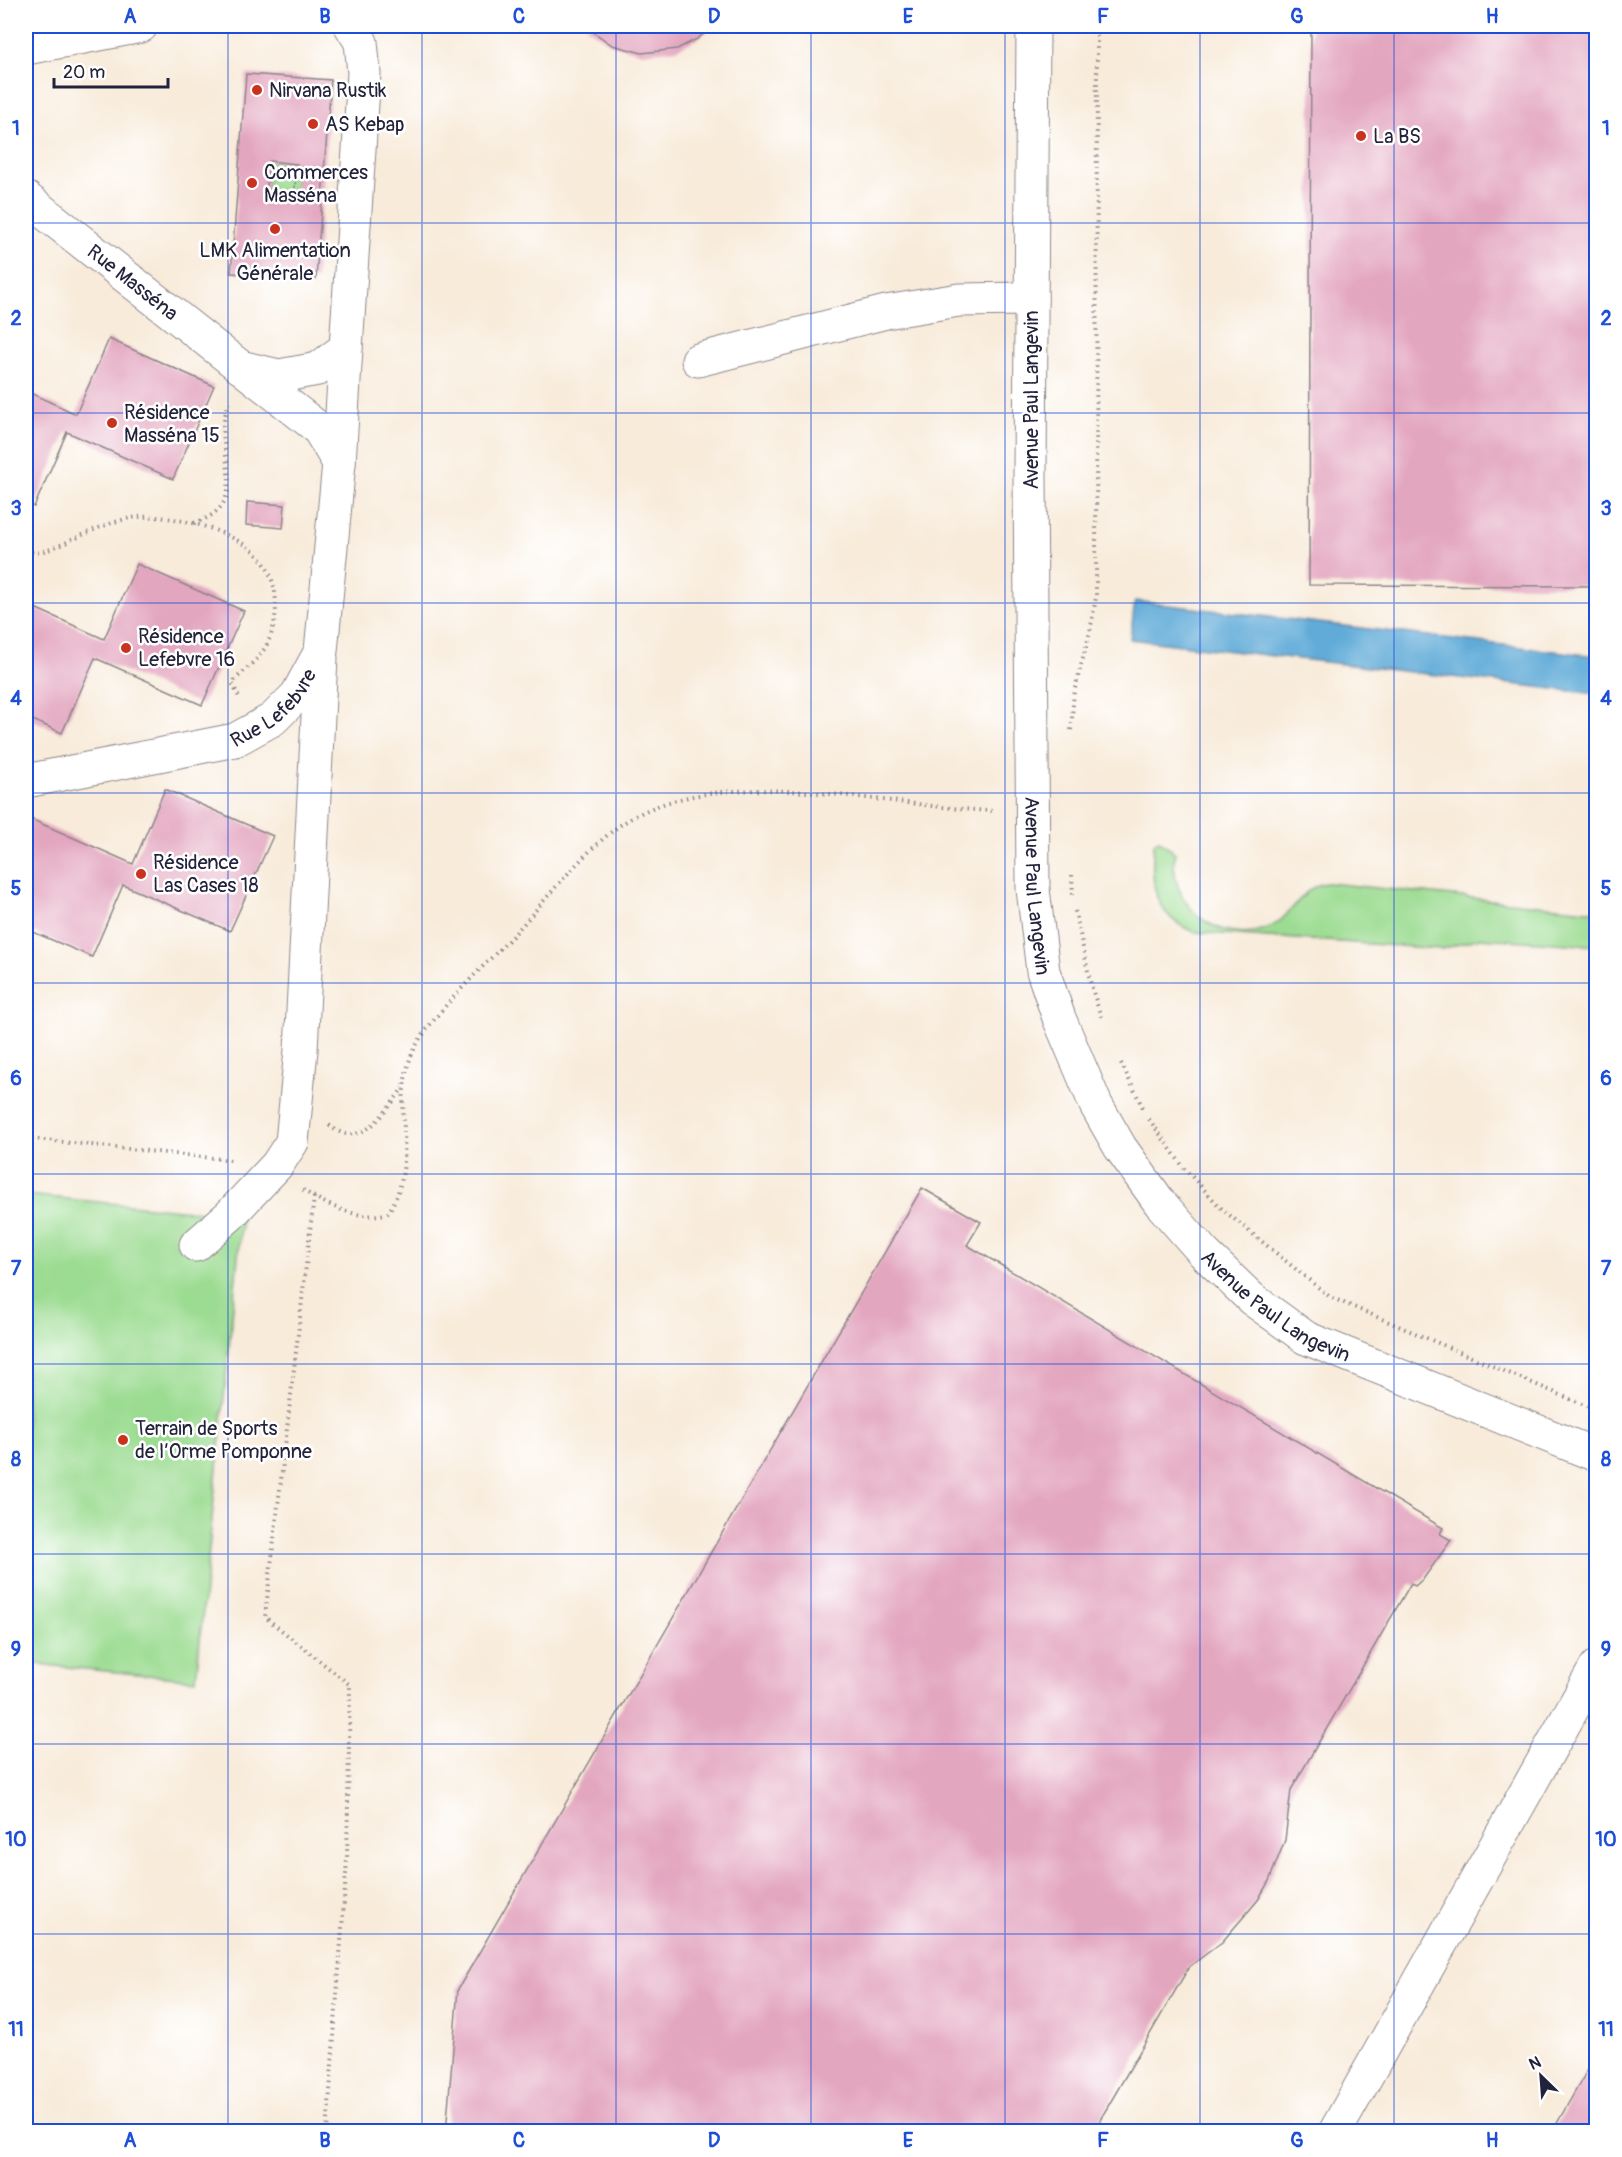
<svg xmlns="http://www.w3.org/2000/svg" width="1622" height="2157" font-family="Pangolin,sans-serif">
	<rect width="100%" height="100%" fill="#fff"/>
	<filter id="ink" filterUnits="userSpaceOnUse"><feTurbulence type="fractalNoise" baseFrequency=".0167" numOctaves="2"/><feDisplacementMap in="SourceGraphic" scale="12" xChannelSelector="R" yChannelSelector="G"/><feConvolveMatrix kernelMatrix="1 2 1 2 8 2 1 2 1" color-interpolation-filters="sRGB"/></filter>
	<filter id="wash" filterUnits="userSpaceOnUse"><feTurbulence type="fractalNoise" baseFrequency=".008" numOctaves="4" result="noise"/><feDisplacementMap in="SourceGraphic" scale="24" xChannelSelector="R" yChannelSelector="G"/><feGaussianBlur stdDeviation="1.35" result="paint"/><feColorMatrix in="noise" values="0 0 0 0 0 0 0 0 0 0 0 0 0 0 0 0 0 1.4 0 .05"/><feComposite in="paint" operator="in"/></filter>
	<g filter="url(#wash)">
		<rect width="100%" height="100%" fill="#f8ebda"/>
		<g fill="#9cdc92" stroke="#5f7f66" stroke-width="1.5">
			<polygon points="269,161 297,164 294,198 266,196"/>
			<path d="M 1159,840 L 1175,853 C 1167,905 1218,947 1268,928 C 1292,919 1303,882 1329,883 L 1596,911 L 1596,946 L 1480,938 L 1442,949 L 1194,932 C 1151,915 1151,882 1154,843 Z"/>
			<polygon points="26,1195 242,1216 196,1680 26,1663"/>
		</g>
		<polygon fill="#60abd8" stroke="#41668a" stroke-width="1.5" points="1135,601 1596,656 1596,694 1130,639"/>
		<g id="blocks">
			<g fill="#e3a6bf" fill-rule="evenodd">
				<polygon points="585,26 714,26 697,39 677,49 642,53 612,45"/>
				<polygon points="1311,26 1596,26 1596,586 1309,585"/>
				<path d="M 246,74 L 331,80 L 316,279 L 231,273 ZM 269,161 L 297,164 L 294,198 L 266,196 Z"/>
				<polygon points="109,339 214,386 173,479 67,432 34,507 26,503 26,391 76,414"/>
				<polygon points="247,502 285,505 283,528 246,525"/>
				<polygon points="137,564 244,611 202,705 95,658 62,733 26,717 26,604 104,639"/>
				<polygon points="165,789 273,836 230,931 123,885 92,957 26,929 26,817 133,864"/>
				<polygon points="922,1188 981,1222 967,1245 1443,1528 1440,1534 1451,1540 1424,1578 1415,1586 1411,1583 1291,1790 1285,1840 1269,1881 1258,1900 1222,1942 1189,1967 1100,2120 1099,2132 446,2132 458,1989"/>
				<polygon points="1596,2055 1596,2132 1552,2132"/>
			</g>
		</g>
	</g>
	<g filter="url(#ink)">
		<use href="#blocks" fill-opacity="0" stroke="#8d868a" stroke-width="1.5"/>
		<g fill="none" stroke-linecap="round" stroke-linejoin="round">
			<defs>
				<g id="minor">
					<path id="s1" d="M 1033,26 L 1030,474 L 1033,889 L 1043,971 L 1059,1018 L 1096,1105 L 1120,1147 L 1160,1203 L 1204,1253 L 1252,1299 L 1306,1338 L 1596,1455"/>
					<polyline points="26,48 141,26"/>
					<path id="s2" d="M 26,198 L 318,428 L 339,463"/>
					<polyline points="698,360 886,312 959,300 1031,299"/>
					<polyline points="240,367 279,376 318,369 346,348 364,73 361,42 351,26"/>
					<path id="s3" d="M 26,781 L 235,740 L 273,719 L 297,695 L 321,651 L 339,463 L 346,348"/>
					<polyline points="196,1245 230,1215 277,1165 292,1142 301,1050 321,658"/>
					<polyline points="1335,2132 1596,1667"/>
				</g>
			</defs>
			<use href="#minor" stroke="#8d868a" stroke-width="35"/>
			<g stroke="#8d868a" stroke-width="4" stroke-dasharray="1.5 4.5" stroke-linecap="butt">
				<path d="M 194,523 C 245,507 225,470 223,430 C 223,422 226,411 229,403"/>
				<path d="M 26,550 L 34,553 L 48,550 C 76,540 107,520 138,517 C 173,514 238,531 261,559 C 279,582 280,616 268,642 C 262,657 243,671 232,683 L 239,697"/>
				<polyline points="1071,730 1074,692 1090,632 1096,597 1097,26"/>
				<polyline points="1072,875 1073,895"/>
				<polyline points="1075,911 1091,985 1101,1017"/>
				<polyline points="1121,1063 1144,1110"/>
				<polyline points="1149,1119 1184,1168 1222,1209 1330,1297 1596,1410"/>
				<path d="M 329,1125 C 361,1153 386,1111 403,1088"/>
				<polyline points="26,1138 231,1160"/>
				<path d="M 303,1190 C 326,1205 360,1222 388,1213 C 421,1161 390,1107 412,1054 C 426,1019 490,961 518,930 C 549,896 579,857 615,829 C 711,756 882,808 996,811"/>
				<polyline points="314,1197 265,1617 350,1685 347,1860 327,2132"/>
			</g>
			<use href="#minor" stroke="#fff" stroke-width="33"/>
		</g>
	</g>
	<path fill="none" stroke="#1d4ed8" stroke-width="1.5" stroke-opacity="0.55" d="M 228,26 L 228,2132M 422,26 L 422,2132M 616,26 L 616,2132M 811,26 L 811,2132M 1005,26 L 1005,2132M 1200,26 L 1200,2132M 1394,26 L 1394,2132M 26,223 L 1596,223M 26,413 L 1596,413M 26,603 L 1596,603M 26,793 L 1596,793M 26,983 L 1596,983M 26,1174 L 1596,1174M 26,1364 L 1596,1364M 26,1554 L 1596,1554M 26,1744 L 1596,1744M 26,1934 L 1596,1934"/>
	<g fill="#c8321e" stroke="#fff" stroke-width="2">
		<circle cx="257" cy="90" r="6"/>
		<circle cx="313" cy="124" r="6"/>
		<circle cx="1361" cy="136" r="6"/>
		<circle cx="252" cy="183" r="6"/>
		<circle cx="275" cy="229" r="6"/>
		<circle cx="112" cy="423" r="6"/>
		<circle cx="126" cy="648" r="6"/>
		<circle cx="141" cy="874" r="6"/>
		<circle cx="123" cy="1440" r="6"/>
	</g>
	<g text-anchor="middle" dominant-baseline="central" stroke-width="5" stroke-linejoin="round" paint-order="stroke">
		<g font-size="20" fill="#22223b" stroke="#fff" text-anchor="start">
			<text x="269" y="90">Nirvana Rustik</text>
			<text x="325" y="124">AS Kebap</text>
			<text x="1373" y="136">La BS</text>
			<text x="264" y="172">Commerces<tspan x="264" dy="23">Masséna</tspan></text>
			<text x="275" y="250" text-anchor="middle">LMK Alimentation<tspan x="275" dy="23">Générale</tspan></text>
			<text x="124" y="412">Résidence<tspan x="124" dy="23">Masséna 15</tspan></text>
			<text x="138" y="636">Résidence<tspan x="138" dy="23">Lefebvre 16</tspan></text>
			<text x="153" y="862">Résidence<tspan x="153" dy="23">Las Cases 18</tspan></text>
			<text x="135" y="1428">Terrain de Sports<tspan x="135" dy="23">de l’Orme Pomponne</tspan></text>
		</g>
		<g font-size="20" fill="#22223b" stroke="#fff">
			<text stroke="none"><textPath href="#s2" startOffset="136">Rue Masséna</textPath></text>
			<text transform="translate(1031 400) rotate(-90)">Avenue Paul Langevin</text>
			<text stroke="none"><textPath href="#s3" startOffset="264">Rue Lefebvre</textPath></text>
			<text stroke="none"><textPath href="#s1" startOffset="860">Avenue Paul Langevin</textPath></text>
			<text stroke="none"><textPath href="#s1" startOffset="1364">Avenue Paul Langevin</textPath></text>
		</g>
	</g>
	<rect width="1622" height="2157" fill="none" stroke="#fff" stroke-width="66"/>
	<g transform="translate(1541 2076) rotate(335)" stroke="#ffffff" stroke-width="4.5" paint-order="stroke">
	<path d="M0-4.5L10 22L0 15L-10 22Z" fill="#22223b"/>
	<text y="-9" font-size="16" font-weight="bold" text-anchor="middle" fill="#22223b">N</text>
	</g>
	<path d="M54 78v9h114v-9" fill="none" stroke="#22223b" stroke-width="3"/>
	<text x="63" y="78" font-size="18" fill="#22223b" stroke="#ffffff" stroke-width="4.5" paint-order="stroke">20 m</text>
	<rect x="33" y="33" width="1556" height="2091" fill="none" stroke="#1d4ed8" stroke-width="2"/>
	<g font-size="20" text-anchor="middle" font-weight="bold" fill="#1d4ed8">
		<text x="130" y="23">A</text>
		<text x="325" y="23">B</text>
		<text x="519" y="23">C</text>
		<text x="714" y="23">D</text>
		<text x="908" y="23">E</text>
		<text x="1103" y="23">F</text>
		<text x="1297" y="23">G</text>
		<text x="1492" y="23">H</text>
		<text x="16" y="135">1</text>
		<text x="1606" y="135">1</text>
		<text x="16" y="325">2</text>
		<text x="1606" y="325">2</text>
		<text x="16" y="515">3</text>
		<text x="1606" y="515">3</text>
		<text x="16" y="705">4</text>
		<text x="1606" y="705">4</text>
		<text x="16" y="895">5</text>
		<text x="1606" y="895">5</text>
		<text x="16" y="1085">6</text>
		<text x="1606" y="1085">6</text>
		<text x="16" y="1275">7</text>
		<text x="1606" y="1275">7</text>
		<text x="16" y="1466">8</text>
		<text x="1606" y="1466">8</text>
		<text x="16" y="1656">9</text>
		<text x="1606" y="1656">9</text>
		<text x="16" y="1846">10</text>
		<text x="1606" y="1846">10</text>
		<text x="16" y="2036">11</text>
		<text x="1606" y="2036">11</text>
		<text x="130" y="2147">A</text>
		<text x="325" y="2147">B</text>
		<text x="519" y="2147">C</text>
		<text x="714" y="2147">D</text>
		<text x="908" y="2147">E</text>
		<text x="1103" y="2147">F</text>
		<text x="1297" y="2147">G</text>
		<text x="1492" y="2147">H</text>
	</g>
</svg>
